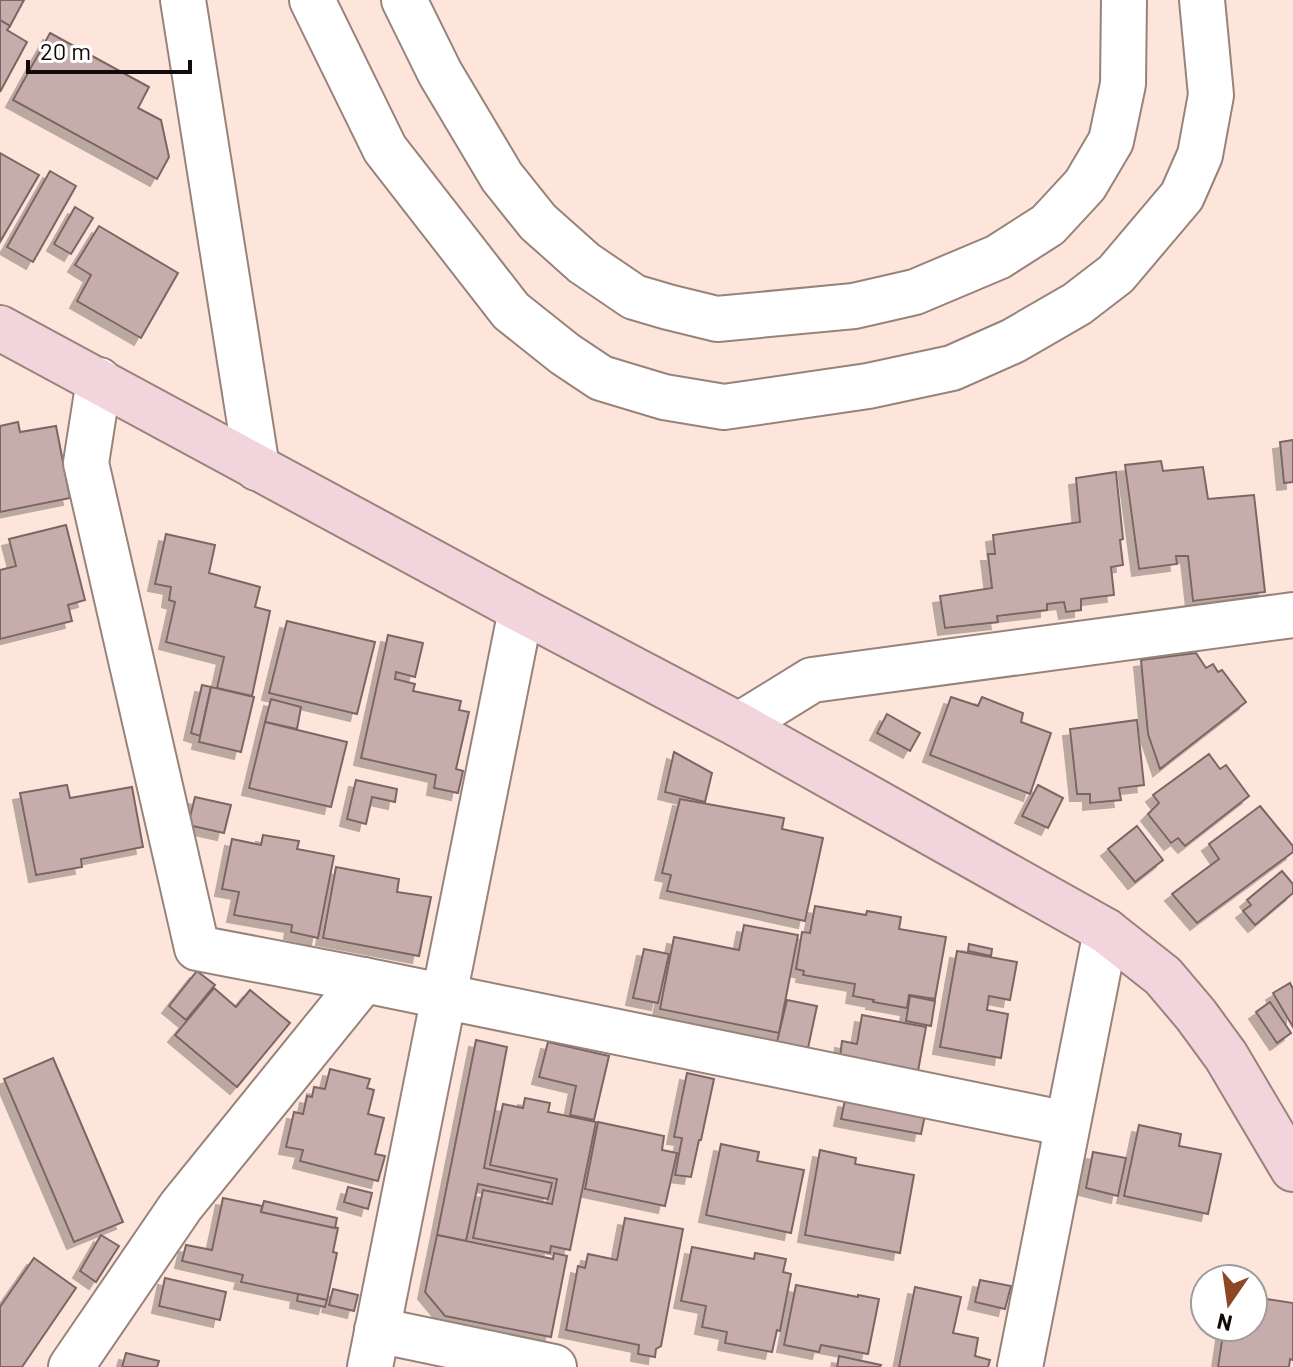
<svg xmlns="http://www.w3.org/2000/svg" width="1293" height="1367" font-family="Barlow,sans-serif">
	<defs>
		<filter id="shadow"><feDropShadow dx="-7" dy="7" stdDeviation="0" flood-color="#0004"/></filter>
	</defs>
	<rect width="100%" height="100%" fill="#fde5dc"/>
	<g fill="#c6adab" stroke="#7c6664" stroke-width="2" filter="url(#shadow)">
		<polygon points="0,0 24,0 10,26 0,20"/>
		<polygon points="0,20 10,26 7,30 27,42 0,92"/>
		<polygon points="50,33 149,87 138,108 161,120 169,157 157,179 13,100"/>
		<polygon points="0,153 39,175 0,242"/>
		<polygon points="50,171 76,186 33,262 7,247"/>
		<polygon points="75,207 93,218 71,254 54,244"/>
		<polygon points="99,226 178,273 141,338 77,301 91,275 75,265"/>
		<polygon points="18,422 20,432 56,426 70,498 0,512 0,426"/>
		<polygon points="1293,440 1293,482 1284,483 1280,442"/>
		<polygon points="1161,461 1163,471 1203,467 1208,499 1254,495 1265,592 1193,601 1188,556 1176,556 1177,564 1139,569 1125,465"/>
		<polygon points="1116,472 1123,539 1120,540 1123,565 1111,567 1114,595 1081,599 1081,610 1066,612 1064,602 1047,604 1047,610 997,616 998,622 945,628 940,596 992,588 988,554 995,554 993,535 1080,522 1076,478"/>
		<polygon points="66,525 85,600 68,605 72,621 0,639 0,570 16,566 9,539"/>
		<polygon points="166,534 215,545 209,573 260,587 255,607 270,611 252,696 217,688 224,657 166,642 175,602 169,600 171,587 155,584"/>
		<polygon points="287,621 375,642 357,714 269,693"/>
		<polygon points="388,635 423,643 415,677 396,672 395,679 415,684 413,691 461,701 459,710 469,712 456,769 463,771 458,793 434,788 436,775 361,758"/>
		<polygon points="1196,653 1206,668 1213,664 1218,672 1222,670 1246,702 1160,769 1148,734 1141,660"/>
		<polygon points="202,685 211,687 200,736 191,733"/>
		<polygon points="211,687 254,697 241,752 199,742"/>
		<polygon points="951,697 978,706 982,697 1023,713 1021,722 1051,733 1030,794 930,755"/>
		<polygon points="271,699 301,707 297,729 265,722"/>
		<polygon points="887,714 920,733 910,751 877,733"/>
		<polygon points="1137,720 1144,785 1119,788 1121,800 1090,803 1090,794 1077,794 1070,729"/>
		<polygon points="265,722 347,742 331,807 249,788"/>
		<polygon points="674,752 712,773 705,802 665,792"/>
		<polygon points="1209,754 1220,769 1226,765 1249,796 1185,846 1178,838 1171,843 1148,814 1159,803 1153,795"/>
		<polygon points="356,780 397,789 395,802 372,797 366,824 347,819"/>
		<polygon points="67,785 70,798 132,787 143,847 81,859 82,867 36,875 20,793"/>
		<polygon points="1038,785 1063,798 1048,828 1022,816"/>
		<polygon points="195,797 231,805 224,833 188,825"/>
		<polygon points="680,799 784,818 782,829 823,838 805,921 667,891 671,875 662,873"/>
		<polygon points="1260,806 1293,846 1293,852 1197,923 1172,894 1219,859 1209,844"/>
		<polygon points="1137,826 1163,860 1135,882 1108,849"/>
		<polygon points="263,835 299,841 297,849 334,856 318,938 291,932 292,925 234,915 239,892 222,889 232,839 261,845"/>
		<polygon points="336,867 399,879 397,892 431,897 419,956 323,938"/>
		<polygon points="1282,871 1293,884 1293,893 1255,925 1243,911 1251,905 1247,900"/>
		<polygon points="815,906 866,915 867,911 901,917 899,929 946,937 935,999 909,995 907,1008 873,1002 874,1000 853,996 855,984 803,975 804,971 796,969 802,932 810,933"/>
		<polygon points="744,925 798,935 779,1033 660,1009 674,937 739,950"/>
		<polygon points="969,944 992,949 991,956 968,951"/>
		<polygon points="644,949 669,954 658,1003 633,998"/>
		<polygon points="957,951 1017,962 1010,1000 989,996 987,1010 1008,1014 1001,1058 940,1047"/>
		<polygon points="197,971 215,985 186,1020 169,1006"/>
		<polygon points="1290,983 1293,989 1293,1027 1273,993"/>
		<polygon points="214,988 236,1007 250,990 290,1023 237,1087 175,1035"/>
		<polygon points="910,996 935,1001 931,1026 906,1021"/>
		<polygon points="787,1000 817,1006 808,1048 777,1042"/>
		<polygon points="1270,1002 1291,1033 1277,1043 1256,1012"/>
		<polygon points="862,1015 926,1027 918,1071 840,1057 842,1041 857,1044"/>
		<polygon points="476,1040 507,1047 484,1168 552,1183 548,1199 478,1184 466,1241 437,1235"/>
		<polygon points="548,1042 609,1056 594,1120 570,1115 576,1086 539,1077"/>
		<polygon points="53,1058 123,1222 74,1242 4,1079"/>
		<polygon points="330,1069 370,1079 367,1088 374,1090 368,1114 384,1118 375,1154 385,1156 378,1181 300,1161 303,1150 286,1147 294,1112 303,1114 307,1096 312,1097 314,1087 325,1089"/>
		<polygon points="687,1073 714,1079 701,1140 699,1140 691,1177 675,1175 682,1138 674,1137"/>
		<polygon points="525,1098 550,1103 548,1112 596,1122 570,1250 551,1246 550,1253 473,1238 483,1190 552,1204 557,1179 490,1165 503,1104 523,1108"/>
		<polygon points="845,1100 925,1115 921,1134 841,1119"/>
		<polygon points="598,1122 664,1136 662,1150 677,1153 665,1206 585,1189"/>
		<polygon points="1139,1125 1181,1134 1179,1146 1221,1154 1208,1214 1124,1196"/>
		<polygon points="721,1144 759,1152 757,1161 804,1170 791,1233 706,1215"/>
		<polygon points="820,1150 856,1158 855,1164 914,1175 900,1253 805,1235"/>
		<polygon points="1093,1152 1126,1158 1118,1196 1086,1188"/>
		<polygon points="348,1187 372,1193 368,1209 344,1202"/>
		<polygon points="223,1198 262,1206 261,1212 338,1228 333,1252 337,1253 327,1300 241,1282 243,1275 182,1261 186,1245 212,1250"/>
		<polygon points="264,1201 337,1218 335,1228 261,1212"/>
		<polygon points="625,1218 683,1229 661,1346 656,1349 655,1357 638,1354 639,1345 566,1330 578,1266 585,1268 588,1254 617,1260"/>
		<polygon points="101,1235 119,1246 96,1282 80,1271"/>
		<polygon points="437,1235 553,1259 554,1253 567,1256 551,1337 445,1316 425,1292"/>
		<polygon points="692,1247 754,1259 755,1253 786,1259 783,1272 791,1274 780,1331 777,1330 772,1352 725,1343 727,1332 702,1327 706,1306 681,1301"/>
		<polygon points="34,1258 76,1288 22,1367 0,1367 0,1307"/>
		<polygon points="165,1278 226,1292 220,1320 159,1306"/>
		<polygon points="980,1280 1011,1286 1005,1309 975,1302"/>
		<polygon points="796,1285 858,1297 858,1295 879,1299 868,1354 821,1345 819,1352 784,1345"/>
		<polygon points="915,1287 961,1297 953,1333 978,1338 975,1356 990,1360 988,1367 899,1367"/>
		<polygon points="333,1289 358,1295 354,1311 329,1305"/>
		<polygon points="298,1294 327,1300 325,1307 297,1301"/>
		<polygon points="1253,1297 1293,1303 1293,1360 1290,1359 1289,1367 1218,1367 1224,1327 1253,1327"/>
		<polygon points="126,1353 159,1361 157,1367 122,1367"/>
		<polygon points="839,1356 881,1365 880,1367 837,1367"/>
	</g>
	<g fill="none" stroke-linecap="round" stroke-linejoin="round">
		<defs>
			<g id="street">
				<polyline points="183,0 257,468"/>
				<polyline points="312,0 385,149 511,311 565,354 601,378 664,397 724,407 868,386 952,368 1013,341 1077,304 1116,274 1182,196 1200,155 1211,95 1202,0"/>
				<polyline points="404,0 440,73 502,177 538,222 584,263 634,297 668,307 717,319 854,306 915,292 998,257 1048,225 1085,185 1111,141 1123,84 1124,0"/>
				<polyline points="99,380 86,463 197,948 364,980 1067,1124"/>
				<polyline points="739,725 812,680 1293,615"/>
				<polyline points="377,1330 554,1367"/>
				<polyline points="71,1367 181,1206 364,980"/>
				<polyline points="370,1367 521,610"/>
				<polyline points="1020,1367 1106,931"/>
			</g>
			<polyline id="secondary" points="0,328 521,610 739,725 1106,931 1163,976 1196,1015 1226,1056 1293,1169"/>
		</defs>
		<use href="#street" stroke="#98837b" stroke-width="48"/>
		<use href="#secondary" stroke="#98837b" stroke-width="48"/>
		<use href="#street" stroke="#fff" stroke-width="44"/>
		<use href="#secondary" stroke="#f1d4dc" stroke-width="44"/>
	</g>
	<g transform="translate(1229 1303) rotate(193)"><circle r="38" fill="#ffffff" stroke="#a09d9c" stroke-width="2"/>
	<path d="M0-6L14 30L0 20L-14 30Z" fill="#8e4724"/>
	<text y="-12" font-size="22" font-weight="bold" text-anchor="middle" fill="#120a08">N</text>
	</g>
	<path d="M28 60v12h162v-12" fill="none" stroke="#120a08" stroke-width="4"/>
	<text x="40" y="60" font-size="24" fill="#120a08" stroke="#ffffff" stroke-width="6" paint-order="stroke">20 m</text>
</svg>
